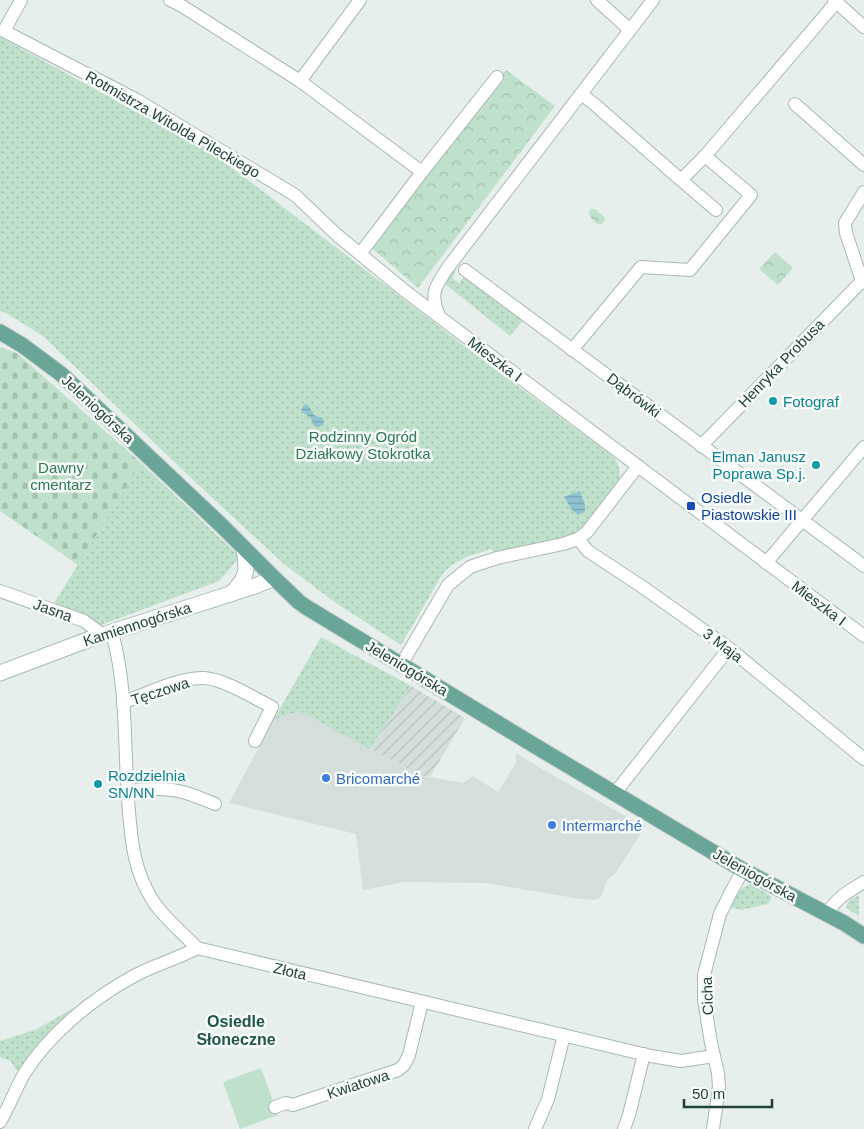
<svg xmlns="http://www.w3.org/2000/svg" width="864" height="1129" font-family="Helvetica,sans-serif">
	<defs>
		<pattern id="industrial-furrows" width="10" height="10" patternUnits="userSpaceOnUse" patternTransform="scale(1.25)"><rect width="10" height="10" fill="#d4dfdb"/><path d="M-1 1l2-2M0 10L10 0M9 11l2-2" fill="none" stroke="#b6c1bd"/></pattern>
		<pattern id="grass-dots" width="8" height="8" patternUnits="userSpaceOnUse" patternTransform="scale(1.25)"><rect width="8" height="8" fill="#bfe0ca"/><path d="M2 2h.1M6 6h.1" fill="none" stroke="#a4c1ae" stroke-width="1.8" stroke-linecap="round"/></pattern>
		<pattern id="cemetery-stones" width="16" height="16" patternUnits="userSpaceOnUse" patternTransform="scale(1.25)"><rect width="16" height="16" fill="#bfe0ca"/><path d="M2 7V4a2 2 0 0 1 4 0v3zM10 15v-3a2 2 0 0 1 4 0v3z" fill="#a4c1ae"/></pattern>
		<pattern id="park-crowns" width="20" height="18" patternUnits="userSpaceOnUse" patternTransform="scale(1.25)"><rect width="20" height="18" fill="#bfe0ca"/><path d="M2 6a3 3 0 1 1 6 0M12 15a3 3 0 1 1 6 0" fill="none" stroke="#a4c1ae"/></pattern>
		<pattern id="water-rules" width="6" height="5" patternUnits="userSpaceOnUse" patternTransform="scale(1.25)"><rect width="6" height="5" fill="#8ec4d4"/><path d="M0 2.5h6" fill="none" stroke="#74a1ad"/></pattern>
	</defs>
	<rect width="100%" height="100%" fill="#e6efeb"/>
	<polygon fill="#d4dfdb" points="300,710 393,760 418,775 463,783 473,776 498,792 516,763 516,753 542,769 627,817 635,822 646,825 615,874 607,880 601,897 595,900 581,899 486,883 404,882 363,890 356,834 229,803 274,719"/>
	<polygon fill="url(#industrial-furrows)" points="411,686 465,718 430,777 418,775 393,760 370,749"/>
	<g fill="url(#grass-dots)">
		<path d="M 0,37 L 215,155 L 496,370 L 615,458 C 620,468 621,473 618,483 L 582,527 L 573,534 L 562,538 L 494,552 L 491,549 L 466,557 L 452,565 L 443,573 L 401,645 L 336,603 L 285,565 L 191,478 L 43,336 L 6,313 L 0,311 Z"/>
		<polygon points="453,270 456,271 452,278 459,283 464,277 523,320 510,336 444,283"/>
		<polygon points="141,463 240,557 219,581 98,626 89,616 53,605"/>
		<polygon points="321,637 411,686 370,749 300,711 274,719"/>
		<path d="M 751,884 L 772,897 L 768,904 L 741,910 L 730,907 C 735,896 739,888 751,884 Z"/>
		<polygon points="859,895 859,916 848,909 846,906 849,901"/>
		<polygon points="110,987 20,1075 10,1061 0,1057 0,1041 37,1029"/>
	</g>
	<polygon fill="url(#cemetery-stones)" points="0,347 17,353 141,463 78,565 0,511"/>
	<g fill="url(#park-crowns)">
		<polygon points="506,70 555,106 418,288 372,248"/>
		<path d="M 591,209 L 595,209 L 604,217 L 605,221 L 600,225 C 594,222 589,218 589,211 Z"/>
		<polygon points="775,252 793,268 778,285 759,269"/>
	</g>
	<polygon fill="#bfe0ca" points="261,1068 278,1115 240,1129 223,1082"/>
	<g fill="url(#water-rules)">
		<path d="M 306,404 C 310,407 310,408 312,412 C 313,416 319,417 323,418 L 324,422 L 323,425 L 318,427 L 314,426 L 311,418 L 301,411 L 303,406 Z"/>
		<polygon points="580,491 585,505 585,511 578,515 572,510 564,497"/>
	</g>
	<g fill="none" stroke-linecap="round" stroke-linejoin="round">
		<defs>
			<g id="street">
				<polyline points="21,0 4,31 137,100 295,195 337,235 405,291 864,636"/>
				<polyline points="170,0 182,6 300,81 422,172 360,254"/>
				<polyline points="597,0 630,30"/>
				<polyline points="834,0 864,27"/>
				<polyline points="300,81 360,0"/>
				<polyline points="795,104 864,165"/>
				<polyline points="705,156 838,0"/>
				<polyline points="422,172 497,77"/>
				<polyline points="681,180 716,210"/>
				<polyline points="864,192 845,223 846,233 862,281 864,283"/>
				<polyline points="465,270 864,566"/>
				<path d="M 439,316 C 429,292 436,286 449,266 L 653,0"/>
				<polyline points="572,350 641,267 690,270 751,195 705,156 681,180 593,103 581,94"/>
				<polyline points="701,446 862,281"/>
				<polyline points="578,539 588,551 644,588 730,649 864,759"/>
				<polyline points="766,563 864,447"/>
				<polyline points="0,591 84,621 99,632 101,636"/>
				<path d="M 112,633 C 127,684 124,745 128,799 C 131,836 132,868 153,901 C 165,919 182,932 197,948 L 651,1056 L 681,1061 L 714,1056"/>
				<polyline points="401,665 448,585 470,567 497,558 563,544 578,539 587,532 638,466"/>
				<path d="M 123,703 C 145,694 180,677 204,678 C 224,679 254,698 272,707 L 255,741"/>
				<path d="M 127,791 C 147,789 167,787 186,793 C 196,796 205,800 215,804"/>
				<polyline points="615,793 726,652 730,649"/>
				<path d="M 827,914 C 836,898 849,891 864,882"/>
				<polyline points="275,1107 286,1103 293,1105 398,1070 404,1065 409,1055 422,1002"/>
				<path d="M 0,1122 C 9,1107 15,1090 24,1074 C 49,1034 93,998 134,976 C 154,965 177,959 197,948"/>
				<polyline points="535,1129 548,1099 564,1035"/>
				<polyline points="624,1129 629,1115 644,1054"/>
				<polyline points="713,1129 719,1087 718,1073 711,1043 704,1000 704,975 720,914 732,890 743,870"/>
			</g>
			<g id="secondary">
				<path d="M 231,594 C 247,578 248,571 244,549"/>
				<polyline points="0,673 90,639 255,586 274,578"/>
			</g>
			<polyline id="primary" points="0,332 22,345 61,374 221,525 274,578 299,602 306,607 537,747 743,870 844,923 864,936"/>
		</defs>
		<use href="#street" stroke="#a8b8b3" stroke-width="14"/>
		<use href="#secondary" stroke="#a4bbb4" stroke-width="17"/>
		<use href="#primary" stroke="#c2cac8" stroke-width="17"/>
		<use href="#street" stroke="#fff" stroke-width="12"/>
		<use href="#secondary" stroke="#fff" stroke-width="15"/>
		<use href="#primary" stroke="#6aa59a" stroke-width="15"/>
	</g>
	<g fill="#0f9aa8" stroke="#f7fbf9" stroke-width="2">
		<circle cx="773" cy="401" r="5"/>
		<circle cx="816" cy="465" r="5"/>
		<circle cx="98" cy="784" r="5"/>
	</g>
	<rect fill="#1a4fb4" stroke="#f7fbf9" stroke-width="2" x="686" y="501" width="10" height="10" rx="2.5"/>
	<g fill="#3f7fe0" stroke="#f7fbf9" stroke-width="2">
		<circle cx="326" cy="778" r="5"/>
		<circle cx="552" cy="825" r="5"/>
	</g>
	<g text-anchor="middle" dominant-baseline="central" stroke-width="5" stroke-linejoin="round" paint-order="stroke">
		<g font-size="15" fill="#24423c" stroke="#f7fbf9">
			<text transform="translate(173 124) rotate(30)">Rotmistrza Witolda Pileckiego</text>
			<text transform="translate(495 359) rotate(37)">Mieszka I</text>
			<text transform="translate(781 363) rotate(-46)">Henryka Probusa</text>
			<text transform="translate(634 395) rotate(37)">Dąbrówki</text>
			<text transform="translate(98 409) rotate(43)">Jeleniogórska</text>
			<text transform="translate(819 603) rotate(37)">Mieszka I</text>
			<text transform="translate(53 610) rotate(20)">Jasna</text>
			<text transform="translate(137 624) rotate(-18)">Kamiennogórska</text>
			<text transform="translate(723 645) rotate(37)">3 Maja</text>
			<text transform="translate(407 668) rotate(31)">Jeleniogórska</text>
			<text transform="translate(160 691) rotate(-18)">Tęczowa</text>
			<text transform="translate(755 875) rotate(29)">Jeleniogórska</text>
			<text transform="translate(290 971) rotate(13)">Złota</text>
			<text transform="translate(707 996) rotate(-92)">Cicha</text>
			<text transform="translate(358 1084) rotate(-18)">Kwiatowa</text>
		</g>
		<g font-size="15" fill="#0d838f" stroke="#f7fbf9" text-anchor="start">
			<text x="783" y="401">Fotograf</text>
			<text x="806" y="456" text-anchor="end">Elman Janusz<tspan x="806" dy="17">Poprawa Sp.j.</tspan></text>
			<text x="108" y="775">Rozdzielnia<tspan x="108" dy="17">SN/NN</tspan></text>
		</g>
		<g font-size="15" fill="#2d7a50" stroke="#f7fbf9">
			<text x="363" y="436">Rodzinny Ogród<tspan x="363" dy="17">Działkowy Stokrotka</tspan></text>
			<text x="61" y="467">Dawny<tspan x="61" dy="17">cmentarz</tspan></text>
		</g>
		<g font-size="15" fill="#164399" stroke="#f7fbf9" text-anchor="start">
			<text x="701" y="497">Osiedle<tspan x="701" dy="17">Piastowskie III</tspan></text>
		</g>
		<g font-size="15" fill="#366cbe" stroke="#f7fbf9" text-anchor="start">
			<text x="336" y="778">Bricomarché</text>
			<text x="562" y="825">Intermarché</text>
		</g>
		<g font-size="16" font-weight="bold" fill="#1f554b" stroke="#f7fbf9">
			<text x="236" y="1021">Osiedle<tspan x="236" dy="18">Słoneczne</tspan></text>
		</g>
	</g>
	<path d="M684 1099v8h88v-8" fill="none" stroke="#24423c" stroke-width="2.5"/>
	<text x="692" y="1099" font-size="15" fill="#24423c" stroke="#f7fbf9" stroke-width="4" paint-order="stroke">50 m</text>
</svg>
